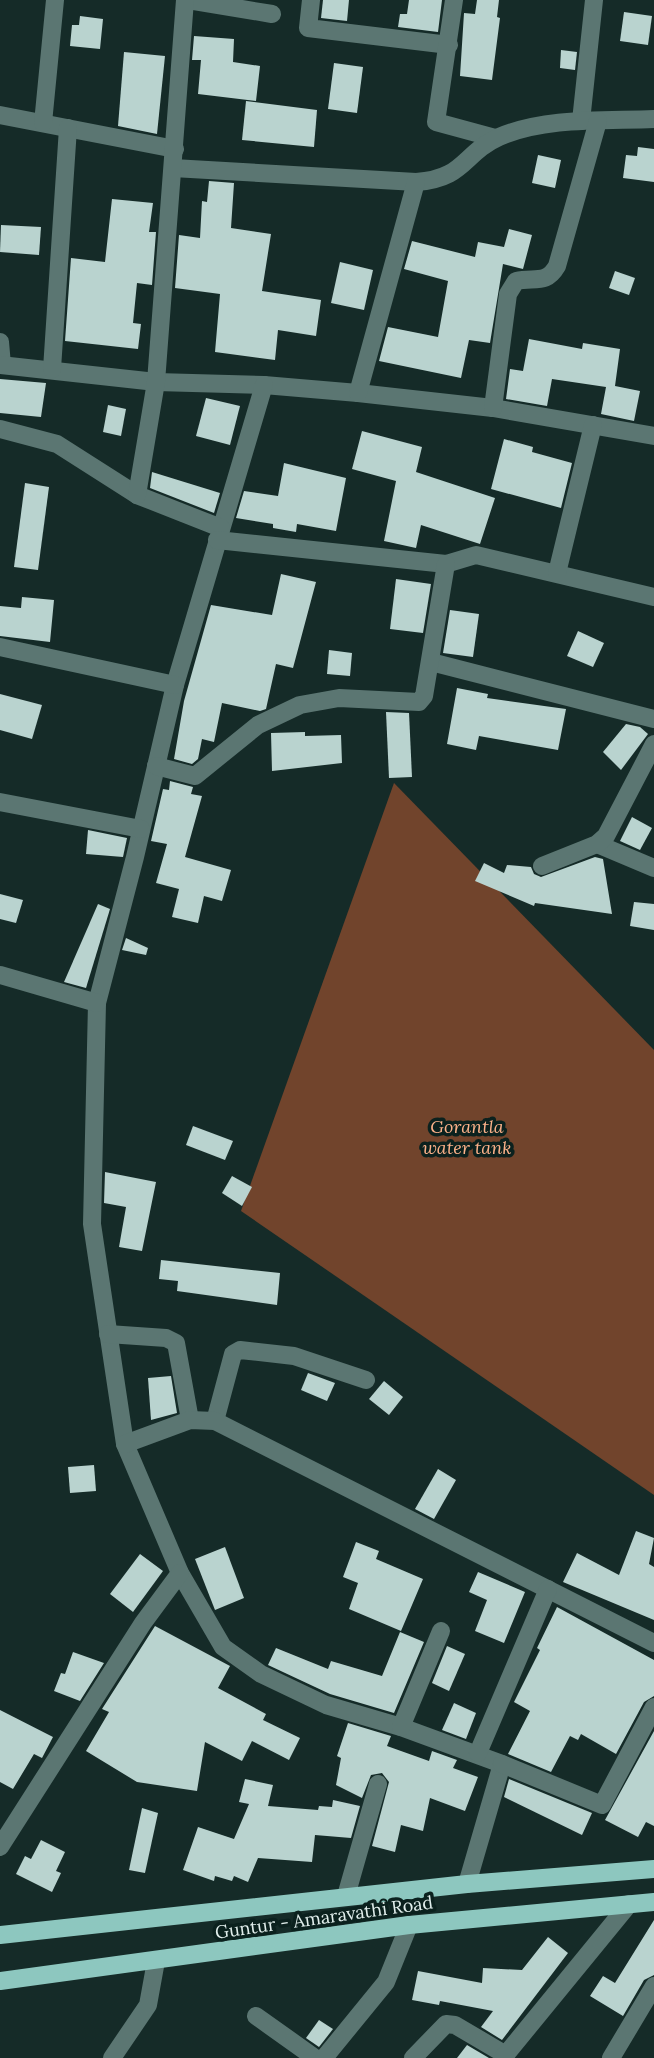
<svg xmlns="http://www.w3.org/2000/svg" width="654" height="2058" font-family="Lora,serif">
	<rect width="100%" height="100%" fill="#152b28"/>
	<polygon fill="#71442c" points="394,783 654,1050 654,1495 241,1211"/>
	<g fill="#b9d3cf">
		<polygon points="323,0 349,0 347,21 321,18"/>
		<polygon points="409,0 442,0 438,32 398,27 400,14 407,14"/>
		<polygon points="477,0 499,0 497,17 500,18 492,80 460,76 464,13 475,14"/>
		<polygon points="624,12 652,16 648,45 620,41"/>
		<polygon points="80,16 103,19 100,49 70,46 72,25 79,25"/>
		<polygon points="194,36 234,39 233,62 260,66 256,101 198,94 201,60 192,60"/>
		<polygon points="561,50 577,52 575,70 560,68"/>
		<polygon points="124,52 165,56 157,134 118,126"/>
		<polygon points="334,63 363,67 357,113 328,109"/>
		<polygon points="246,101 317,110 314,147 242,140"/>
		<polygon points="638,147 654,149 654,182 623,178 626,155 637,156"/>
		<polygon points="538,155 561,160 555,188 532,183"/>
		<polygon points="209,181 234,183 231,228 271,234 262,291 321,300 316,336 278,330 275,360 215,352 220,294 175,288 179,235 200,238 202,201 207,202"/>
		<polygon points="112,199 153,203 149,232 156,232 152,285 137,283 133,323 141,324 138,349 65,341 71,258 105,262"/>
		<polygon points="1,225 41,227 39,255 0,252"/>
		<polygon points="509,229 532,235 523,269 503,264 490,343 469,340 461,378 379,361 388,327 438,337 448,281 404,269 412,241 475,257 478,242 504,247"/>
		<polygon points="340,262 373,270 364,310 331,303"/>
		<polygon points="615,271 635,278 629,295 609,288"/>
		<polygon points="529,339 582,349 583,343 620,349 615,386 640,391 634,421 601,414 606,387 552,379 547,406 506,399 510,369 523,371"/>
		<polygon points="0,379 46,383 41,417 0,413"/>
		<polygon points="206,398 240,406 230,445 196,436"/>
		<polygon points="108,405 126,409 121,436 103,432"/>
		<polygon points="362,431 422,447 416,472 495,498 480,544 421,525 416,548 384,541 396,481 352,469"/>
		<polygon points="504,439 533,447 532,452 572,463 561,508 491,489"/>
		<polygon points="284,463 346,478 336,531 297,524 296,532 273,528 273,524 236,518 244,491 278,496"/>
		<polygon points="152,472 220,493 214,513 150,488"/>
		<polygon points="25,483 49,487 38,570 14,567"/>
		<polygon points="281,574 316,582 293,668 276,664 266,709 260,711 222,703 214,742 202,739 198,759 192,764 174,759 184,701 211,605 272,615"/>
		<polygon points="396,579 431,584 423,633 390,629"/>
		<polygon points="22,597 54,600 50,642 0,636 0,606 21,608"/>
		<polygon points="450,610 479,614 473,657 443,653"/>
		<polygon points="578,631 604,643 593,667 567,656"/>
		<polygon points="329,650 352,653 350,676 327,674"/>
		<polygon points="457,688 488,694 487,698 566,709 558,750 479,736 476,750 447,744"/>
		<polygon points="0,694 42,705 32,739 0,730"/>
		<polygon points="386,712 409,713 412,777 389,778"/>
		<polygon points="626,724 640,727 648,734 621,770 603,752"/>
		<polygon points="305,732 305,736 341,735 342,763 272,771 271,733"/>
		<polygon points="170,781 193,787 191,794 202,796 185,857 231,870 222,901 204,896 198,923 172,917 179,889 156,883 167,844 151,841 163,789 169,790"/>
		<polygon points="632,817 652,828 640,850 620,841"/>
		<polygon points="88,830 127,838 123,857 86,854"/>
		<polygon points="595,857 603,859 612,914 535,903 534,906 475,881 484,863 504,873 507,865 531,867 534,874 541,877"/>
		<polygon points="0,894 23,900 16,923 0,919"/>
		<polygon points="634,902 654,904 654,930 630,926"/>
		<polygon points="98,904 110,909 86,988 64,982"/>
		<polygon points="126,938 148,948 146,955 122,950"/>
		<polygon points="193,1126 233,1141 225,1160 186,1145"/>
		<polygon points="105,1172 156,1182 142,1251 119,1247 126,1207 104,1203"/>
		<polygon points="232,1176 252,1187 242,1206 222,1193"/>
		<polygon points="161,1260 280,1273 277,1305 177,1291 178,1281 159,1279"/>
		<polygon points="308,1373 335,1383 327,1401 301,1390"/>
		<polygon points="171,1376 177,1413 151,1420 148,1378"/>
		<polygon points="384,1381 403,1397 389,1415 369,1399"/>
		<polygon points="94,1465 96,1491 70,1493 68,1467"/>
		<polygon points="438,1469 456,1480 434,1519 415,1509"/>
		<polygon points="636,1531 654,1538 649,1564 654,1567 654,1620 563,1582 577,1553 619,1575"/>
		<polygon points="356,1542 379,1551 376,1559 423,1579 401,1631 349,1609 358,1583 343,1577"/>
		<polygon points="225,1547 244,1598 215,1610 195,1559"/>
		<polygon points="140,1554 163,1571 133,1612 110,1594"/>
		<polygon points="478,1572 525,1592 504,1643 475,1631 487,1600 469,1592"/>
		<polygon points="557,1607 654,1660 654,1696 644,1702 616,1754 581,1734 578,1740 570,1736 551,1772 508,1754 530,1711 514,1702 540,1650 537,1648"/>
		<polygon points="155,1626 230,1666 218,1688 266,1714 263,1720 300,1738 289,1760 252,1741 242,1761 205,1742 197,1791 137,1782 86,1751 109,1712 102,1709"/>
		<polygon points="400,1632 424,1642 394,1713 330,1694 268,1665 276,1648 328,1669 331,1661 382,1676"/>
		<polygon points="447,1646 465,1654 449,1691 432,1683"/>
		<polygon points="73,1652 104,1663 80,1701 54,1691 61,1673 65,1674"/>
		<polygon points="454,1703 476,1713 466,1739 442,1730"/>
		<polygon points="0,1710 53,1737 42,1758 34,1754 13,1789 0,1782"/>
		<polygon points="348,1723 391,1736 387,1746 429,1761 432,1751 457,1760 453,1768 478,1777 465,1811 430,1798 423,1831 401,1825 395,1852 372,1846 389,1782 382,1773 371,1775 362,1798 336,1785 341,1758 337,1756"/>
		<polygon points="654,1731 654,1826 646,1822 638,1837 605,1820"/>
		<polygon points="245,1779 273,1785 268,1806 318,1810 319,1806 332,1807 333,1800 360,1806 351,1838 315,1835 312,1862 258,1858 248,1882 234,1876 232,1881 215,1876 214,1881 183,1870 198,1827 234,1839 249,1804 239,1802"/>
		<polygon points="509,1779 592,1813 582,1835 504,1797"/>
		<polygon points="142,1808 158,1813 145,1873 129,1870"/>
		<polygon points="41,1840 65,1852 56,1871 61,1873 52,1892 16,1874 25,1856 31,1859"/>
		<polygon points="654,1920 654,1975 644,1980 623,2016 590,1996 603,1976 615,1983"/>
		<polygon points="548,1937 568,1953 502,2040 481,2027 493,2011 440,2001 439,2005 412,2000 418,1971 482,1983 483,1968 522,1970"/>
		<polygon points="319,2020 333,2029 319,2047 306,2038"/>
		<polygon points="467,2045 489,2058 457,2058"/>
	</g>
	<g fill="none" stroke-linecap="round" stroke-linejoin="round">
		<g stroke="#5b7672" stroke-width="18">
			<polyline points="188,0 272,14"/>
			<polyline points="311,0 308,28 449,45"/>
			<polyline points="454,0 436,122 495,138"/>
			<polyline points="0,115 175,149"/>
			<polyline points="581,121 594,0"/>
			<polyline points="43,123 55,0"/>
			<path d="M 173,168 L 416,182 C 465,179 463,153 499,137 C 545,117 604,121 654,119"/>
			<polyline points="0,342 2,365"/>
			<polyline points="0,365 156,382 264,385 358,393 493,408 654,436"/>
			<polyline points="52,369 68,128"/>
			<polyline points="264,385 175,685 135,857 97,1003 92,1224 125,1444 180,1573 223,1647 261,1674 326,1705 401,1727 502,1764 467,1884"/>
			<polyline points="358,393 416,182"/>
			<path d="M 493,408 L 508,294 L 516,281 C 535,277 546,285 557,266 L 598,121"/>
			<polyline points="0,429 57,444 137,495 221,528"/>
			<polyline points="137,495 156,382 185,0"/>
			<polyline points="217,540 446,564 476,555 654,597"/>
			<polyline points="557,573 593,425"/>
			<polyline points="0,647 175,685"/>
			<polyline points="431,662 654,719"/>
			<polyline points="156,766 195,776 258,725 300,705 339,698 419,702 424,696 446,564"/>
			<polyline points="0,802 141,829"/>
			<polyline points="597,844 654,868"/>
			<polyline points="542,866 597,844 606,836 654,744"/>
			<polyline points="0,975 97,1003"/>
			<polyline points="108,1334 166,1338 176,1343 190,1420"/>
			<polyline points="215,1421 233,1354 240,1350 294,1356 366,1380"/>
			<polyline points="125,1444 190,1420 215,1421 654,1643"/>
			<polyline points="401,1727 441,1631"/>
			<polyline points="478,1753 548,1589"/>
			<polyline points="502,1764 602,1805 654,1707"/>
			<polyline points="0,1847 143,1623 180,1573"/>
			<polyline points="346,1896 378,1784"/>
			<polyline points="256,2016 315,2058"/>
			<polyline points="112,2058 148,2005 156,1961"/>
			<polyline points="324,2058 386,1982 409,1925"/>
			<polyline points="413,2058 446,2024 455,2025 506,2055"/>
			<polyline points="503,2058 629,1904"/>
			<polyline points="611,2058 654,1986"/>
		</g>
		<g stroke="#8dc7bf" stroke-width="18">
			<polyline points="0,1935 467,1884 654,1869"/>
			<polyline points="0,1981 409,1925 654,1902"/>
		</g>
	</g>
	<g text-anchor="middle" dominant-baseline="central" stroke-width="7" stroke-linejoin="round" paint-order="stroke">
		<g font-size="18" font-style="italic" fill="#fcb28a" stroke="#0b211e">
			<text x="467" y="1126">Gorantla<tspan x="467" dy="21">water tank</tspan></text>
		</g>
		<g font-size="18" fill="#e1eeec" stroke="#0b211e">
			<text transform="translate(324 1917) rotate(-8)">Guntur - Amaravathi Road</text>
		</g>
	</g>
</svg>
